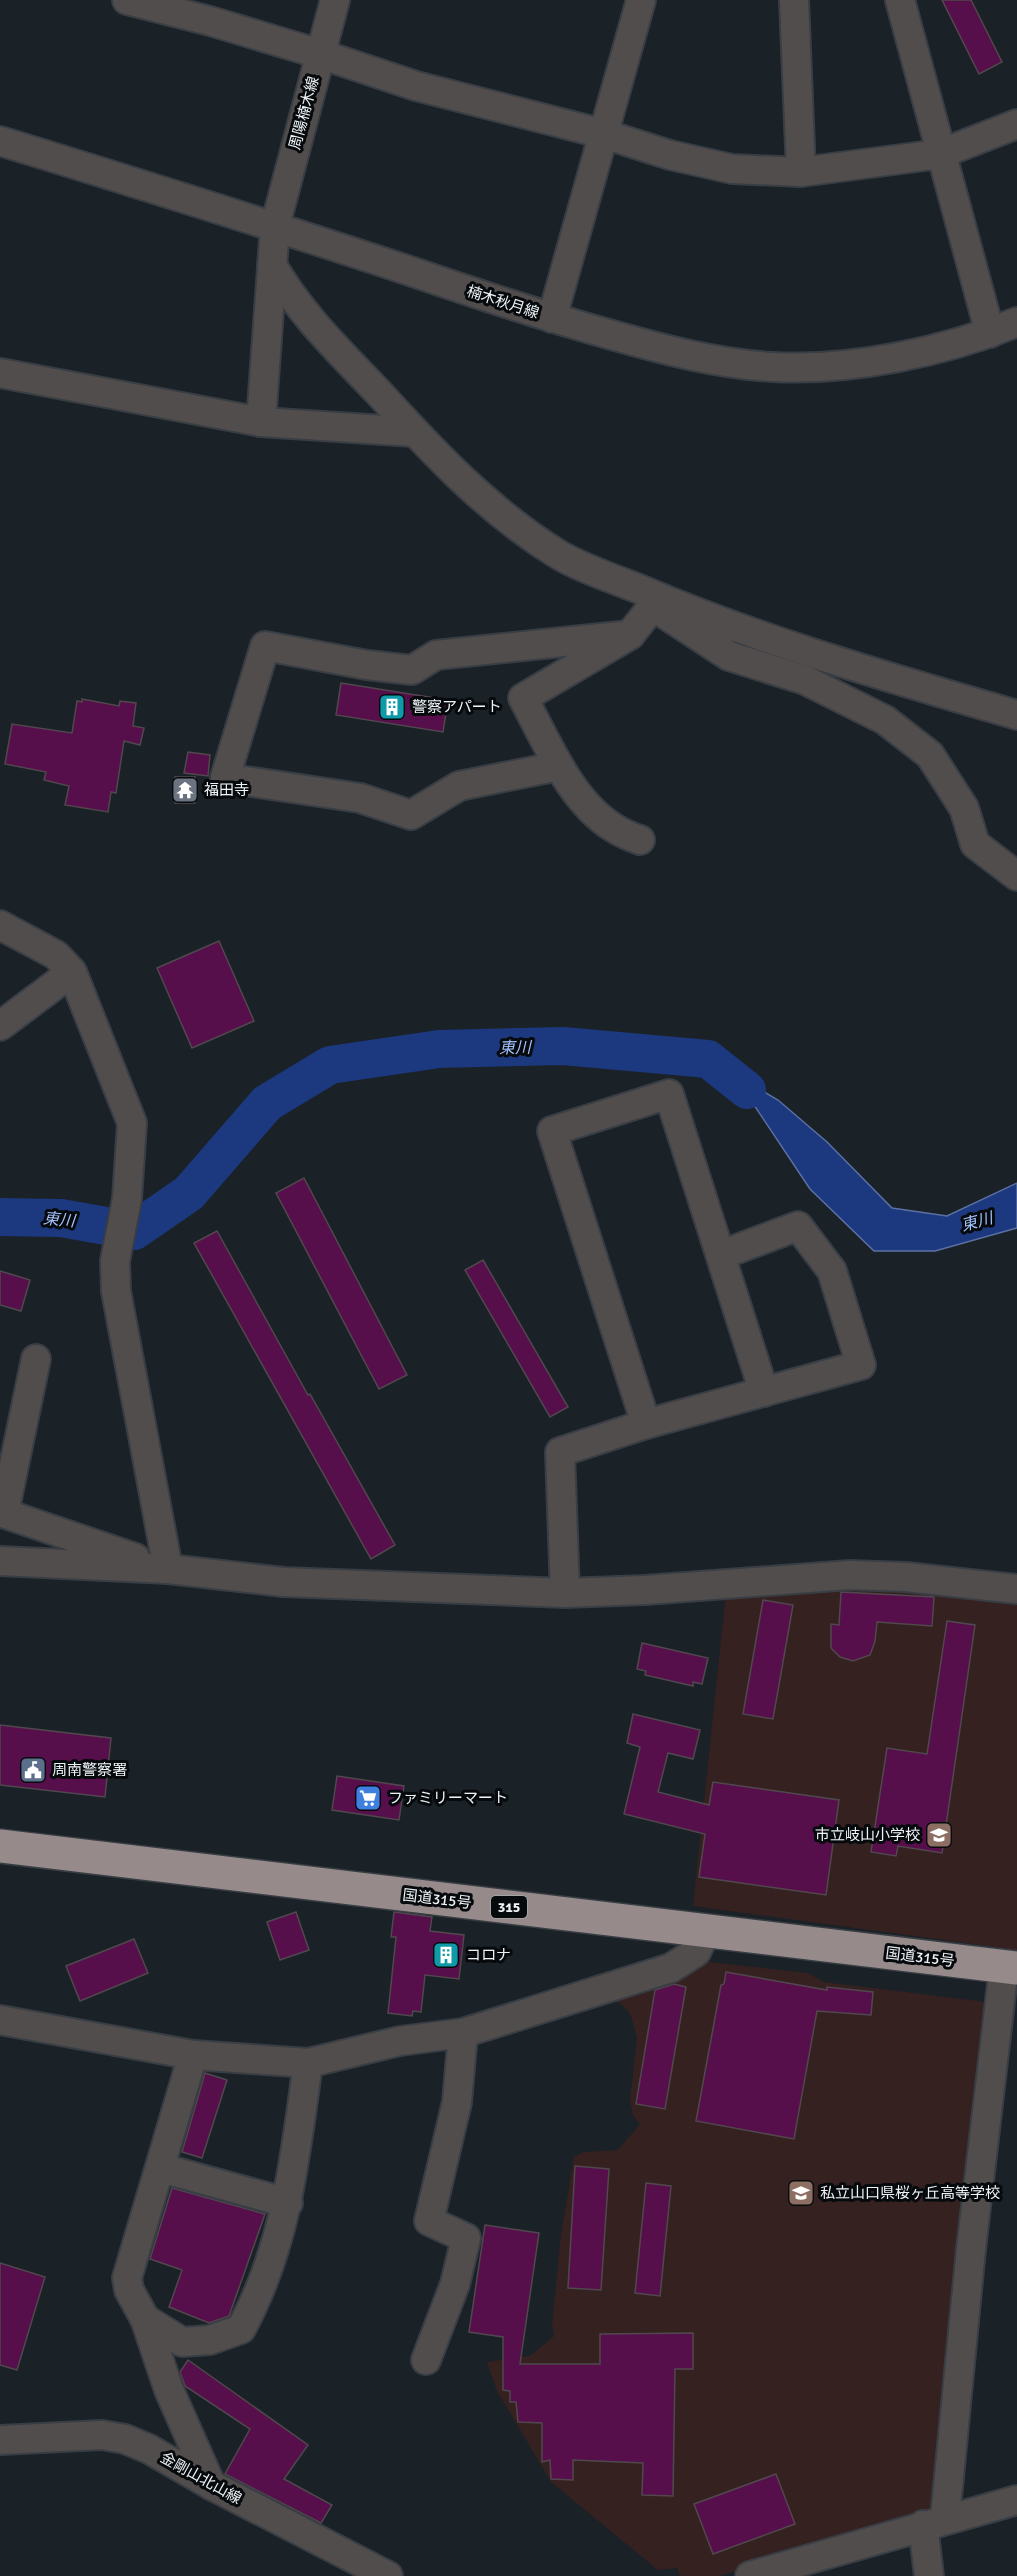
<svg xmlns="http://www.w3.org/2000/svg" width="1017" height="2576" font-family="Signika,'Noto Sans JP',sans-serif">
	<rect width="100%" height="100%" fill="#1a2127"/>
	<g fill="#352120">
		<polygon points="851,1584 945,1592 1017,1603 1017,1950 693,1906 726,1592"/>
		<polygon points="700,1961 808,1973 824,1982 986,2002 943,2509 719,2576 680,2576 677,2568 658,2570 551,2482 497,2391 487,2362 530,2356 554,2336 552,2324 561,2235 574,2157 583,2152 618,2150 640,2124 633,2116 630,2101 637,2038 630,2013 621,2004 592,1992"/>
	</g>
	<polygon fill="#1c397f" stroke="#5b71a3" stroke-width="1.5" points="708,1059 778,1100 827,1142 892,1208 947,1216 1017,1183 1017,1228 935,1251 874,1251 810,1189 750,1099"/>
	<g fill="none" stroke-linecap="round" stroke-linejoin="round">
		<polyline stroke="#1c397f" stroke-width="38" points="0,1217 61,1218 134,1231 189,1193 267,1103 330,1065 439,1049 563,1046 708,1059 747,1090"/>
	</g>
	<g fill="#560f4a" stroke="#50484e" stroke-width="1.5">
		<polygon points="942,0 971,0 1002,62 979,74"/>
		<polygon points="341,683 448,700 443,732 336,715"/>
		<polygon points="82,699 119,706 120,701 136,703 133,726 144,728 140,745 124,741 116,793 111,792 108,812 65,805 69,786 44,780 46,772 5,764 12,724 72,733 77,701 82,702"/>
		<polygon points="188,752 210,755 208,776 184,773"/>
		<rect x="175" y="777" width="20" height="26"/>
		<polygon points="219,941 254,1021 192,1048 157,968"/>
		<polygon points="304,1178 407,1375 379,1389 276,1193"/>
		<polygon points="217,1231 308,1395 310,1394 395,1545 371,1559 194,1243"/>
		<polygon points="483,1260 568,1407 550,1417 465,1270"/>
		<polygon points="0,1271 30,1280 21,1311 0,1305"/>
		<polygon points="841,1592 934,1597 932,1626 877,1622 875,1641 870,1655 853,1661 840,1657 831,1648 831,1624 839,1625"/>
		<polygon points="763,1600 793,1605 773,1719 743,1714"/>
		<polygon points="947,1621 975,1625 942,1853 898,1846 896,1856 871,1852 887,1748 927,1754"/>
		<polygon points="642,1643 708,1658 702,1684 693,1682 693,1686 645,1675 646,1671 637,1669"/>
		<polygon points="633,1714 700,1730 693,1759 668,1753 658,1792 709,1805 713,1782 839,1800 826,1895 699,1877 705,1834 624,1814 640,1747 627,1743"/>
		<polygon points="0,1725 111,1738 105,1797 0,1785"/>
		<polygon points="337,1776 404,1786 399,1820 332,1810"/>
		<polygon points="296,1912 309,1950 280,1960 267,1922"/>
		<polygon points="394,1912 432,1917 430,1931 464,1935 459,1979 425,1975 421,2012 413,2011 412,2016 388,2013 396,1937 391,1937"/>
		<polygon points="134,1939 148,1973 80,2001 66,1966"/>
		<polygon points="726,1972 827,1990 827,1987 873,1992 871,2015 817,2011 794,2139 696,2121 721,1985 724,1984"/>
		<polygon points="674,1984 686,1987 665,2109 636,2104 655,1990"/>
		<polygon points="205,2073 227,2080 202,2158 182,2152"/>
		<polygon points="575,2166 609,2169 601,2290 568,2288"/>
		<polygon points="646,2183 671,2186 660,2296 635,2293"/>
		<polygon points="172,2188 265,2214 229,2316 209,2323 169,2307 182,2270 150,2259"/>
		<polygon points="485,2225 539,2233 520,2364 600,2364 600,2334 693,2333 693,2369 675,2369 673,2496 642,2495 643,2463 573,2460 573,2480 551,2479 550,2460 542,2462 542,2423 518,2422 516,2402 510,2402 510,2391 503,2390 503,2337 469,2332"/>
		<polygon points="0,2263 45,2277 17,2370 0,2365"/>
		<polygon points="188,2360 308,2445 284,2479 332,2505 321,2523 225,2474 250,2429 185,2386 180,2372"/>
		<polygon points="776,2474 795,2524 713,2554 694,2504"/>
	</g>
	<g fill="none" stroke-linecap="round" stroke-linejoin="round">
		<defs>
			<g id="minor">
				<polyline points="127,0 210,21 320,54 416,86 604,134 670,155 732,169 801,172 940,154 1017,124"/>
				<polyline points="794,0 801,172"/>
				<polyline points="900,0 990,333"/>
				<path d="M 0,141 C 137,183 274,226 410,271 C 477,294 544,316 612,335 C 665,350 718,364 773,367 C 852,371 945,352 1017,322"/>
				<path d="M 272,265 C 300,314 340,352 379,393 C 433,452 487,510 556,553 C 582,569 615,579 644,591 C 764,642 891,678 1017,715"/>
				<polyline points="552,318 641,0"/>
				<polyline points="0,373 261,422 414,432"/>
				<polyline points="261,422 275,226 335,0"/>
				<polyline points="665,614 729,656 805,680 885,720 930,755 964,808 975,844 1017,876"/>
				<polyline points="559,766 459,786 411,815 360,798 225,778 265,646 367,665 412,670 436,655 630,635"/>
				<path d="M 640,840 C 631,837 622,833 614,828 C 570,801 547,742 523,698 L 630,635 L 652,607 L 663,599"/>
				<polyline points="0,925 56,955 72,972 132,1123 127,1199 115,1261 116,1291 168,1569"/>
				<polyline points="0,1026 72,972"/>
				<polyline points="646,1424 552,1131 669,1094 764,1392"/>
				<polyline points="0,1512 135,1558"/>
				<polyline points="4,1513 36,1359"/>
				<polyline points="0,1561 168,1569 283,1582 565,1593 645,1590 850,1575 906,1577 1017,1589"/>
				<polyline points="565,1593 560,1452 646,1424 861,1365 832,1271 798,1226 721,1255"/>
				<polyline points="0,2020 193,2055 308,2063 400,2041 463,2033 671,1968 696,1952 706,1931"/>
				<polyline points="193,2055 127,2278 129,2290 145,2319 169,2390 211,2485"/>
				<polyline points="161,2168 288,2203"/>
				<path d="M 145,2319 L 182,2342 L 210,2340 L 241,2329 C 287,2244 295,2157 308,2063"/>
				<polyline points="426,2360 455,2284 466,2238 429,2221 457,2102 463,2033"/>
				<polyline points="0,2440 102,2435 125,2439 149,2449 211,2485 388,2576"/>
				<polyline points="945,2518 971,2249 1004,1967"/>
				<polyline points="923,2525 929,2576"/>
				<polyline points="750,2576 1017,2500"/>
			</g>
			<polyline id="highway" points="0,1846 1017,1968"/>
		</defs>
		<use href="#minor" stroke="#383e44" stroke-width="32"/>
		<use href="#highway" stroke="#383e44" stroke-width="36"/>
		<use href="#minor" stroke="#524d4d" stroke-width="28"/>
		<use href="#highway" stroke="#968a8a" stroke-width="33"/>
	</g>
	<defs>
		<symbol id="building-square" viewBox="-11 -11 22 22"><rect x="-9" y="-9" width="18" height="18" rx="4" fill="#0f9aa8" stroke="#070a0d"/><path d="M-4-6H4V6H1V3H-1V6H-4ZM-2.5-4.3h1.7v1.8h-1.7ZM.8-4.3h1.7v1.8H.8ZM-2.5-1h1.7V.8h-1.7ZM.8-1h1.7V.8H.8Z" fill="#fff"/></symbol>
		<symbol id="temple-square" viewBox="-11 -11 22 22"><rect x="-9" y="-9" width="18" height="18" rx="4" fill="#6b7280" stroke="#070a0d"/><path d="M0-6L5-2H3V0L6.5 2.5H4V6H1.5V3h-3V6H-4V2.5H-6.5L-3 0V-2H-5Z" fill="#fff"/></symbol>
		<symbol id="civic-square" viewBox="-11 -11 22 22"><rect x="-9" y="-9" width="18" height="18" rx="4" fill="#5c6f8a" stroke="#070a0d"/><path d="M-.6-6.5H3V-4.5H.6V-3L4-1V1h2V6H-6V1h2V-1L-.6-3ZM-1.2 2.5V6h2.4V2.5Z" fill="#fff"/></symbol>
		<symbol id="supermarket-square" viewBox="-11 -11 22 22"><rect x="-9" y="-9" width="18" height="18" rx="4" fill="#3f7fe0" stroke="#070a0d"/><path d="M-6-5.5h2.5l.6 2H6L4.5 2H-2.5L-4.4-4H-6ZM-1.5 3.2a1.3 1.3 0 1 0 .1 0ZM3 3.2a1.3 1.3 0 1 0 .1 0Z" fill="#fff"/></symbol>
		<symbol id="school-square" viewBox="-11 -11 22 22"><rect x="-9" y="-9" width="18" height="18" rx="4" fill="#8d6e63" stroke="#070a0d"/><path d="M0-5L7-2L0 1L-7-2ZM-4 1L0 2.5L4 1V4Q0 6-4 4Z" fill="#fff"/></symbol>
	</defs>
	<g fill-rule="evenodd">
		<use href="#building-square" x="377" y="692" width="30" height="30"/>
		<use href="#temple-square" x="170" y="775" width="30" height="30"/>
		<use href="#civic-square" x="18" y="1755" width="30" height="30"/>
		<use href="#supermarket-square" x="353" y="1783" width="30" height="30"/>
		<use href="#school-square" x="924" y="1820" width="30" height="30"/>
		<use href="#building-square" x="431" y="1940" width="30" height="30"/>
		<use href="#school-square" x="786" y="2178" width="30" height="30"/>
	</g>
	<g text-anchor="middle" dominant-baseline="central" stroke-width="6" stroke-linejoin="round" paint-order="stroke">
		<rect fill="#070a0d" stroke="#a9adb1" stroke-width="1.5" x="491" y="1896" width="36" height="22" rx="4.5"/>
		<g font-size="14" font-weight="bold" fill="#eef3f7">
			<text x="509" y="1907">315</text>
		</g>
		<g font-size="15" fill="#eef3f7" stroke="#070a0d">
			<text transform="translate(304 113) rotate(-75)">周陽楠木線</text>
			<text transform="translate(503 302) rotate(18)">楠木秋月線</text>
			<text transform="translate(437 1899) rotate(7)">国道315号</text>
			<text transform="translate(920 1957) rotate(7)">国道315号</text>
			<text transform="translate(201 2478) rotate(29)">金剛山北山線</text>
		</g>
		<g font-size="15" fill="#eef3f7" stroke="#070a0d" text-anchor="start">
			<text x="412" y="707">警察アパート</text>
			<text x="204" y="790">福田寺</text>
			<text x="52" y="1770">周南警察署</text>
			<text x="388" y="1798">ファミリーマート</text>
			<text x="920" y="1835" text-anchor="end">市立岐山小学校</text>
			<text x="466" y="1955">コロナ</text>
			<text x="820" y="2193">私立山口県桜ヶ丘高等学校</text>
		</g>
		<g font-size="16" font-style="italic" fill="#a3c1fd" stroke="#070a0d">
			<text transform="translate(515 1048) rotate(-1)">東川</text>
			<text transform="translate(59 1220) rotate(5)">東川</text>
			<text transform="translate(977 1222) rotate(-15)">東川</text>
		</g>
	</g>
</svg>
